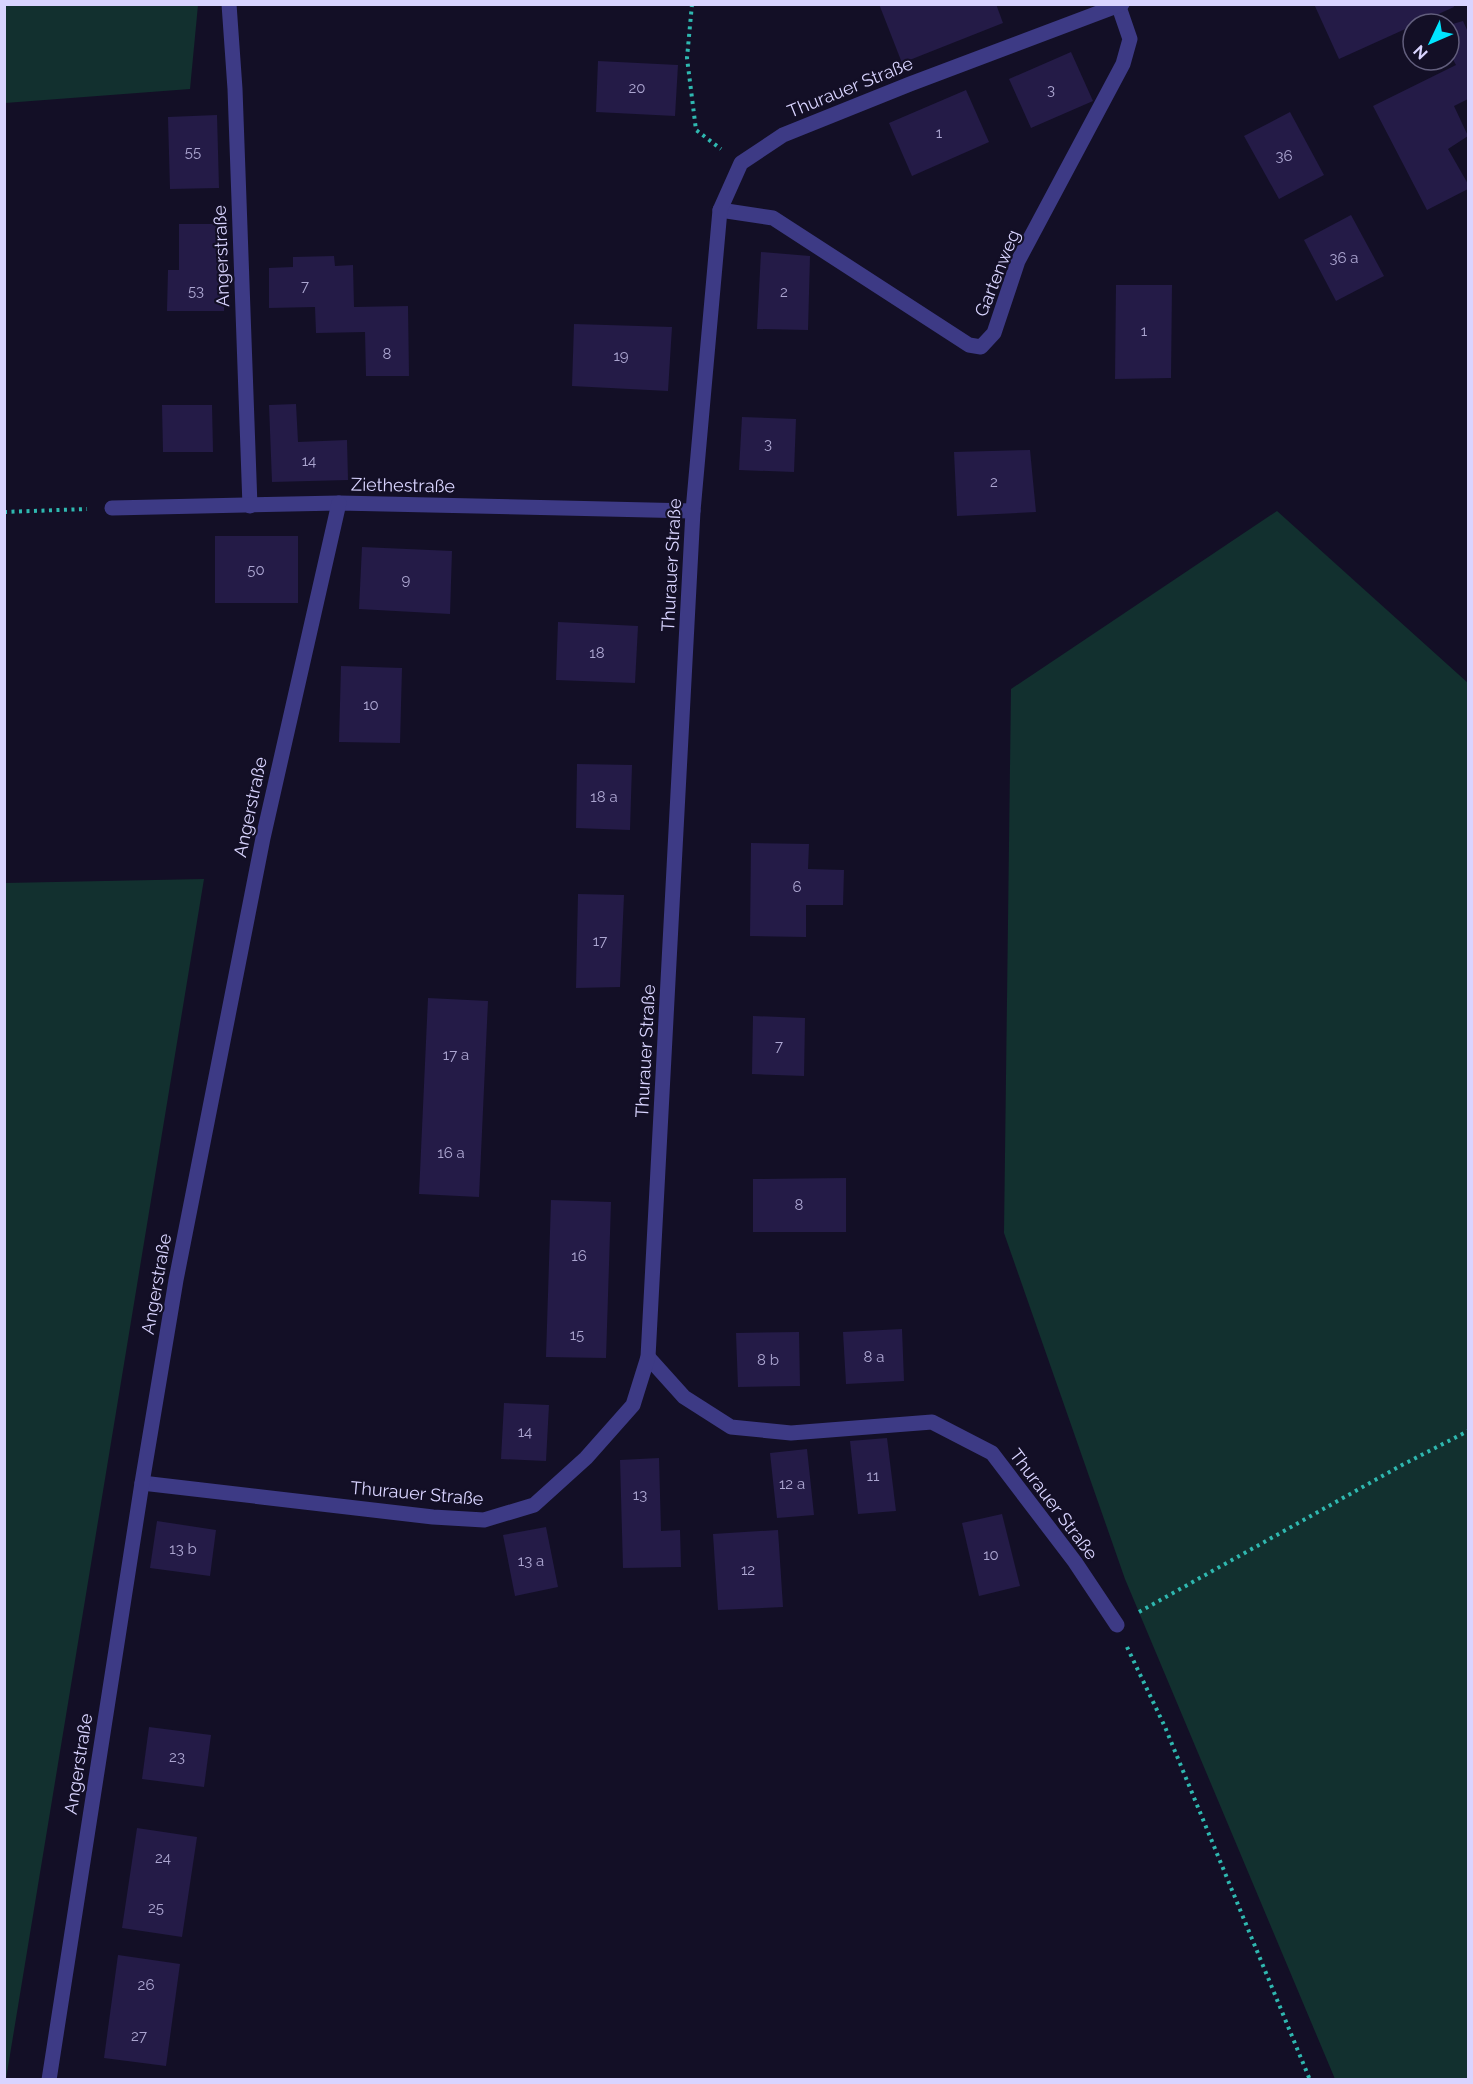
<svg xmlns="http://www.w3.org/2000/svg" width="1473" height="2084" font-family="Raleway,sans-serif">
	<rect width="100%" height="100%" fill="#130f26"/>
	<g fill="#12302f">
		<polygon points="5,4 198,5 190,89 5,103"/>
		<polygon points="1277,511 1468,683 1468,2079 1335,2079 1125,1579 1004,1233 1011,689"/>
		<polygon points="204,879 6,2079 5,2079 5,883"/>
	</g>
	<g fill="#241b47">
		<polygon points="879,4 996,4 1003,23 902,63"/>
		<polygon points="1314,4 1453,4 1454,7 1339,59"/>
		<polygon points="1463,21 1468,32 1468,99 1454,106 1468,136 1448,149 1468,184 1468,189 1427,210 1373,106 1456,65 1449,52 1449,25"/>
		<polygon points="1071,52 1093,101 1031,128 1009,79"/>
		<polygon points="598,61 678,65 675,116 596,112"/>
		<polygon points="966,90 989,142 912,176 889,123"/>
		<polygon points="1290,112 1324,175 1279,199 1244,136"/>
		<polygon points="217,115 219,188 170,189 168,117"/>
		<polygon points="1351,215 1384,276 1336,301 1304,240"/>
		<polygon points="179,224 224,224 224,311 167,311 168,270 179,270"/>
		<polygon points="761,252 810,256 808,330 757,329"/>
		<polygon points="334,256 335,266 353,265 354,307 408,306 409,376 366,376 365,332 316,333 315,307 269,308 269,268 293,267 293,257"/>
		<polygon points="1116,285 1172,285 1171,378 1115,379"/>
		<polygon points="574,324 672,327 668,391 572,386"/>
		<polygon points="296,404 298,442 347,440 348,480 272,482 269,405"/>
		<polygon points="162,405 212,405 213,452 163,452"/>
		<polygon points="742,417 796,419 794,472 739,470"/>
		<polygon points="1030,450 1036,512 957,516 954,452"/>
		<rect x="215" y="536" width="83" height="67"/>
		<polygon points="362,547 452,551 450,614 359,609"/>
		<polygon points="558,622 638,626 635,683 556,680"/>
		<polygon points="341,666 402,668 400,743 339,742"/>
		<polygon points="577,764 632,765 630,830 576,828"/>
		<polygon points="751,843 809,844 808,869 844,870 843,905 806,905 806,937 750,936"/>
		<polygon points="578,894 624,895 620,987 576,988"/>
		<polygon points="428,998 488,1001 479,1197 419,1194"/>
		<polygon points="753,1016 805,1018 804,1076 752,1074"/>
		<polygon points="846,1178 846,1232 753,1232 753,1179"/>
		<polygon points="551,1200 611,1202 606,1358 546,1357"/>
		<polygon points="902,1329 904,1381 846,1384 843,1332"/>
		<polygon points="799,1332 800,1386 738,1387 736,1333"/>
		<polygon points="504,1403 549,1405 546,1461 501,1459"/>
		<polygon points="887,1438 896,1511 858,1514 850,1441"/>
		<polygon points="807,1449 814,1515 777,1518 770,1453"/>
		<polygon points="659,1458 661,1531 680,1530 681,1567 623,1568 620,1460"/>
		<polygon points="1002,1514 1020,1586 979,1596 962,1523"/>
		<polygon points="157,1521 216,1530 210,1576 150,1568"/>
		<polygon points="546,1527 558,1587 515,1596 503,1535"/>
		<polygon points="778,1530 783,1607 718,1610 713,1534"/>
		<polygon points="149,1727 211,1735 204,1787 142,1779"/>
		<polygon points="137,1828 197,1837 182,1937 122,1928"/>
		<polygon points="118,1955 180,1964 166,2066 104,2058"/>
	</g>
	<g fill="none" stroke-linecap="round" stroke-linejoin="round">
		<g stroke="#2fb8b0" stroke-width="4" stroke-dasharray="3 4.5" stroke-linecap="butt">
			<polyline points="692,4 687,58 696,130 721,149"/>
			<polyline points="4,512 87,509"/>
			<polyline points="1139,1612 1402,1465 1468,1431"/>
			<polyline points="1127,1647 1165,1727 1310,2080"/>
		</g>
		<polyline stroke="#3d3a85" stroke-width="15" points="720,210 773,218 969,345 981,347 994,333 1018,261 1123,64 1130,39 1119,7"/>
		<g stroke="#3d3a85" stroke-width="15">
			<polyline points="229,4 235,89 250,506"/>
			<polyline points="112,508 339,503 693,511"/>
			<polyline points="648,1357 684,1397 731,1427 791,1433 932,1422 992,1453 1075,1562 1117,1625"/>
			<polyline points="142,1483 433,1517 484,1520 534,1505 586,1458 633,1405 648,1357 693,511 720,210 741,163 783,135 910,84 1122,4"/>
			<polyline points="49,2080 142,1483 176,1280 263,838 339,503"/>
		</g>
	</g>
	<g text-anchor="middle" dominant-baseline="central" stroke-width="4.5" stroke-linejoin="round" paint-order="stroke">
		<g font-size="15" fill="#aca6d1">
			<text x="637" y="88">20</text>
			<text x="1051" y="90">3</text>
			<text x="939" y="133">1</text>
			<text x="193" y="152">55</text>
			<text x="1284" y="156">36</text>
			<text x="1344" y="258">36 a</text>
			<text x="305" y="286">7</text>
			<text x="196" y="291">53</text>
			<text x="784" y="292">2</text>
			<text x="1144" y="331">1</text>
			<text x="387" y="354">8</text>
			<text x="621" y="356">19</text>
			<text x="768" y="444">3</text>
			<text x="309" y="461">14</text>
			<text x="994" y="482">2</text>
			<text x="256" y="570">50</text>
			<text x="406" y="580">9</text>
			<text x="597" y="653">18</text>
			<text x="371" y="705">10</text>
			<text x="604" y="797">18 a</text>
			<text x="797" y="887">6</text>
			<text x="600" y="941">17</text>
			<text x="779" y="1046">7</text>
			<text x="456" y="1055">17 a</text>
			<text x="451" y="1153">16 a</text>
			<text x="799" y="1205">8</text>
			<text x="579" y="1256">16</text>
			<text x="577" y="1335">15</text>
			<text x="874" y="1357">8 a</text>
			<text x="768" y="1360">8 b</text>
			<text x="525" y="1432">14</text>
			<text x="873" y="1476">11</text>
			<text x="792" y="1484">12 a</text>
			<text x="640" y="1495">13</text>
			<text x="183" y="1549">13 b</text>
			<text x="991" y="1555">10</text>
			<text x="531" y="1561">13 a</text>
			<text x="748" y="1570">12</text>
			<text x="177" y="1757">23</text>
			<text x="163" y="1858">24</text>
			<text x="156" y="1908">25</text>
			<text x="146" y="1985">26</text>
			<text x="139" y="2036">27</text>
		</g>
		<g font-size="18" fill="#d9d4ff" stroke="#130f26">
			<text transform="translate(850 87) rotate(-22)">Thurauer Straße</text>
			<text transform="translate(221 256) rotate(-92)">Angerstraße</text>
			<text transform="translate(997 273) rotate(-68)">Gartenweg</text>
			<text transform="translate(403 485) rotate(1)">Ziethestraße</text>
			<text transform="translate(671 565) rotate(-87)">Thurauer Straße</text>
			<text transform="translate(250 807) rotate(-78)">Angerstraße</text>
			<text transform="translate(645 1051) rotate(-87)">Thurauer Straße</text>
			<text transform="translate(156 1284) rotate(-80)">Angerstraße</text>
			<text transform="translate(417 1493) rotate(5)">Thurauer Straße</text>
			<text transform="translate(1054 1504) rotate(53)">Thurauer Straße</text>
			<text transform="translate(78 1764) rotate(-81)">Angerstraße</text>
		</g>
	</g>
	<rect width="1473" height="2084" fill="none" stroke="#d9d4ff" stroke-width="12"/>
	<g transform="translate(1431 42) rotate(226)"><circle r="28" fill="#130f26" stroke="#625e7d" stroke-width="1.5"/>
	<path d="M0-4.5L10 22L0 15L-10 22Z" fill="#00e5ff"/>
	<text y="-9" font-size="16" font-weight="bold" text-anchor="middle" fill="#d9d4ff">N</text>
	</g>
</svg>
